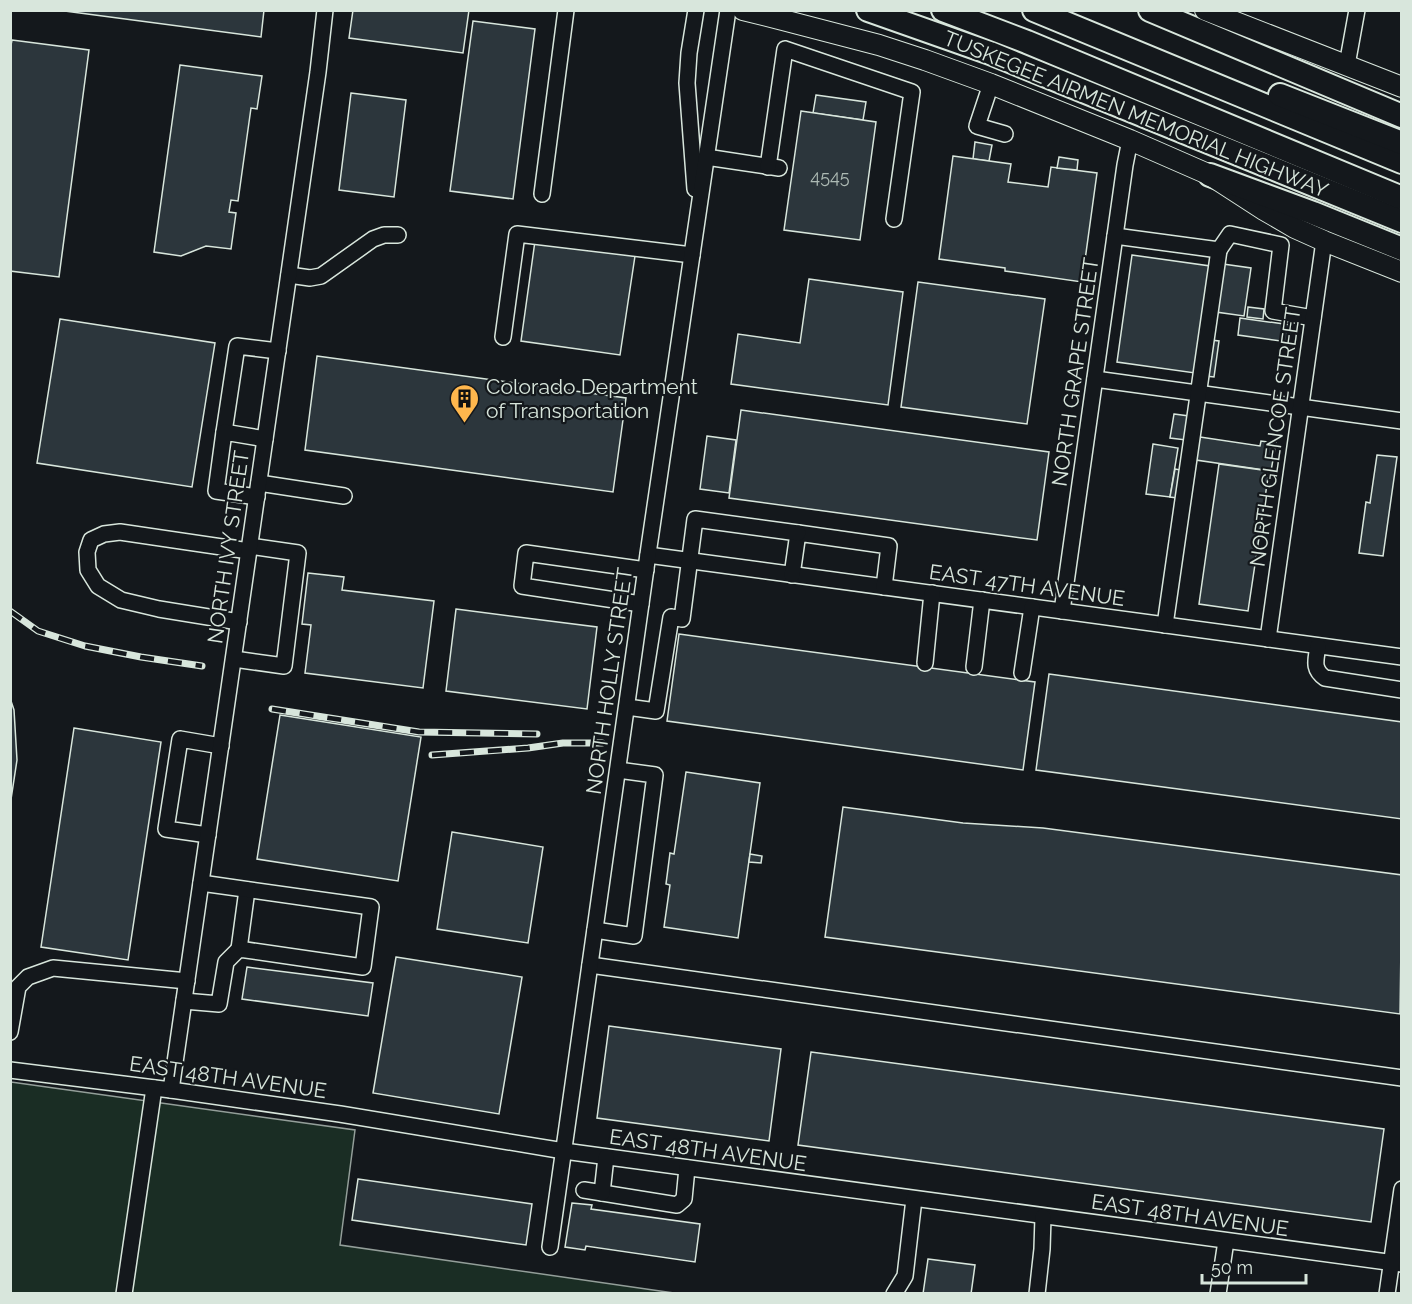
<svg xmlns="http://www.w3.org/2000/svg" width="1412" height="1304" font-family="Raleway,sans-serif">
	<rect width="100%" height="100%" fill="#14181c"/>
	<polygon fill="#1a2d24" stroke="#939e99" stroke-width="1.5" points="11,1082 355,1130 340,1245 674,1293 11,1294"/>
	<g fill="#2c363c" stroke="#d8e6dc" stroke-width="1.5">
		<polygon points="57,10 264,10 261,37"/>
		<polygon points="353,10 469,10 463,53 349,38"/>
		<polygon points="473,21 535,29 513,199 450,191"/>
		<polygon points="12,40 89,50 59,277 10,271 10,50"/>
		<polygon points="180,65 262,76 257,109 251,108 238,201 231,200 229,212 236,213 231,249 206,246 181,256 154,252"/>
		<polygon points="351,93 406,100 394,197 339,190"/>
		<polygon points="816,95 866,102 863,120 813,113"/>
		<polygon points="801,111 876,122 860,240 784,230"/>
		<polygon points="975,142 992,145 989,161 973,159"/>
		<polygon points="953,156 1011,164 1008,182 1048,187 1051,167 1097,173 1082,282 1005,271 1005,268 939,259"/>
		<polygon points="1059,157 1078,160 1077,170 1057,168"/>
		<polygon points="535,241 635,256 620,355 521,341"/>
		<polygon points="1132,255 1210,266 1195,373 1117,362"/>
		<polygon points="1223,264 1251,268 1244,316 1216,312"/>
		<polygon points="809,279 903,292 888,405 731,384 738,334 800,343"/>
		<polygon points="918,282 1045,299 1027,424 901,407"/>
		<polygon points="1248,307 1264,309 1263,319 1247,317"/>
		<polygon points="1240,318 1291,325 1288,342 1238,335"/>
		<polygon points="60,319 215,343 192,487 37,463"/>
		<polygon points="1211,340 1219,341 1214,377 1206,376"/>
		<polygon points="317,356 626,398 613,492 305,450"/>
		<polygon points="741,410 1049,452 1037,540 729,498"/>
		<polygon points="1174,414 1189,416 1186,440 1170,438"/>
		<polygon points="707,436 736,440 729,493 700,489"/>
		<polygon points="1200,437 1260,446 1261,441 1276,443 1271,471 1196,460"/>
		<polygon points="1153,444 1178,448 1170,497 1146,494"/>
		<polygon points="1377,455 1397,457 1383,556 1359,553 1366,502 1370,503"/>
		<polygon points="1219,464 1269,471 1248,611 1199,604"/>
		<polygon points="1175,469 1181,470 1177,498 1170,497"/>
		<polygon points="308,573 344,577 342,590 434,601 423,688 305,673 311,625 302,624"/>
		<polygon points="456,609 597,627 587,709 446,691"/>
		<polygon points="679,634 1035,682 1023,770 667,721"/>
		<polygon points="1049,674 1402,722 1402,819 1036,770"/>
		<polygon points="10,698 14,710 17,760 10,806"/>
		<polygon points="280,715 421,737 398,881 257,859"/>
		<polygon points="74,728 161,742 128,960 41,947"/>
		<polygon points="686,772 760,783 738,938 664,927 670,885 666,884 670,853 674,854"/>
		<polygon points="843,807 963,823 1043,828 1402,875 1400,1014 825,937"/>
		<polygon points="452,832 543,847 528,943 437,929"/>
		<polygon points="750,854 762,856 761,863 749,862"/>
		<polygon points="396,957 522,977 499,1114 373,1093"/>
		<polygon points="247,967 373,983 368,1016 242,999"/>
		<polygon points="609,1026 781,1049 769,1141 597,1118"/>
		<polygon points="811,1052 1384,1129 1371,1222 798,1145"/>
		<polygon points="358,1179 532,1204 526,1245 352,1220"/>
		<polygon points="572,1203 592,1205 591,1209 700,1224 695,1262 586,1246 585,1250 565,1247"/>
		<polygon points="928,1259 975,1265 971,1294 923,1294"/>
	</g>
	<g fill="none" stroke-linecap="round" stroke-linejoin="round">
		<defs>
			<g id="minor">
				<polyline points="1347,65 1357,10"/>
				<polyline points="991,84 977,126 1005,134"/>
				<polyline points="706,157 779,168"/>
				<polyline points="768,167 785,49 912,92 894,219"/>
				<polyline points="695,189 687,83 689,53 696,10"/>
				<polyline points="542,194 566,10"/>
				<polyline points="1115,236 1219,250 1230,234 1281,245 1273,311 1313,318"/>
				<polyline points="289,275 310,278 321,276 373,239 384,235 398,235"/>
				<polyline points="503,337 517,234 692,255"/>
				<polyline points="1095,379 1402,421"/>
				<polyline points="224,432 237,346 278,351"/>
				<polyline points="259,483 344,496"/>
				<polyline points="257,497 216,491 224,432 265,439"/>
				<polyline points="648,555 1402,657"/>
				<polyline points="792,575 798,533 889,546 884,587"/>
				<polyline points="641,604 522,586 526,553 646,570"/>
				<polyline points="1062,611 1125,165 1130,140"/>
				<polyline points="239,622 159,609 121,600 98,586 88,570 87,552 91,540 104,534 120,532 249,551"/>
				<polyline points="1165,625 1219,250"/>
				<polyline points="1268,639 1324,241"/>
				<path d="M 1318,646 C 1316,660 1312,669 1325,678 L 1402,690"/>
				<polyline points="234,659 284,666 298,553 250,546"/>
				<polyline points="925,663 932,593"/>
				<polyline points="974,667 982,600"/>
				<polyline points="1022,673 1032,607"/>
				<polyline points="627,707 656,711 671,617 682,619 695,519 798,533"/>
				<polyline points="208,835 166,829 180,739 221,746"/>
				<polyline points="595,930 634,936 655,775 618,770"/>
				<polyline points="239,949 247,890"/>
				<polyline points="590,965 1402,1078"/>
				<polyline points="184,1001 219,1004 226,962 239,949 363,967 371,907 201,883"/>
				<polyline points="10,1032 18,987 28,977 53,968 187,981"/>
				<polyline points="10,1070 171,1090 340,1114 564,1151 1402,1264"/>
				<polyline points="171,1090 318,72 325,10"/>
				<polyline points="584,1190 677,1205 684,1199 687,1168"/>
				<polyline points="602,1193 606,1157"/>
				<polyline points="550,1247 649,547 728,10"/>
				<polyline points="124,1294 154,1088"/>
				<polyline points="894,1294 905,1276 914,1199"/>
				<polyline points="1037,1294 1042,1249 1043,1217"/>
				<polyline points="1218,1294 1226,1241"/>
				<polyline points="1387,1294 1402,1189"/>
			</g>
			<g id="major">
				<polyline points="743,10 783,20 879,45 925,60 991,84 1130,140 1210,175 1264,210 1295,228 1324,241 1402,272"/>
				<polyline points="1205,10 1402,87"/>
			</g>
			<g id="highway">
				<polyline points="868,10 990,53 1402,221"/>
				<polyline points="943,10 1027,42 1402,198"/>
				<polyline points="1034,10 1402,162"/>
				<polyline points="1150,10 1402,116"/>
				<polyline points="1280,95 1402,143"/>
				<polyline points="1210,175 1313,213 1402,249"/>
			</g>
		</defs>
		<use href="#minor" stroke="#d8e6dc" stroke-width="18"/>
		<use href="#major" stroke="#d8e6dc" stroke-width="22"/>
		<use href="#highway" stroke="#d8e6dc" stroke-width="26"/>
		<use href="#minor" stroke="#14181c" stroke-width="15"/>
		<use href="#major" stroke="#14181c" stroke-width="20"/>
		<use href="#highway" stroke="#14181c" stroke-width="22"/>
		<defs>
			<g id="rail">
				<polyline points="10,611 38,631 85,646 141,657 202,666"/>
				<polyline points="272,709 419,732 537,734"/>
				<polyline points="432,755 528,748 563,743 602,743"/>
			</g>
		</defs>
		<use href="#rail" stroke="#d8e6dc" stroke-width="7"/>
		<use href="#rail" stroke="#14181c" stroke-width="4.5" stroke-dasharray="14" stroke-linecap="butt"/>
	</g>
	<defs>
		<symbol id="building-pin" viewBox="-11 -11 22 30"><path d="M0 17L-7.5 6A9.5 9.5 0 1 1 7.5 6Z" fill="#ffb74d" stroke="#14181c"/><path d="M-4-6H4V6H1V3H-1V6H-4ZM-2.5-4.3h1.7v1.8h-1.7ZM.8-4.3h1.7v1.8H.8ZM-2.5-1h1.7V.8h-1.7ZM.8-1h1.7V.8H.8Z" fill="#111"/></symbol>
	</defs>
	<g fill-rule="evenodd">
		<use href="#building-pin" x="448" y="382" width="33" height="45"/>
	</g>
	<g text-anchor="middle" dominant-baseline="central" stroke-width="4.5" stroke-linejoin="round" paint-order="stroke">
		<g font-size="18" fill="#adbab4">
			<text x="830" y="176">4545</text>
		</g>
		<g font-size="21" fill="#d8e6dc" stroke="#14181c">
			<text transform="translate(1136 114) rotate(22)">TUSKEGEE AIRMEN MEMORIAL HIGHWAY</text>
			<text transform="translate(1075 372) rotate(-82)">NORTH GRAPE STREET</text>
			<text transform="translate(1275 437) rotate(-82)">NORTH GLENCOE STREET</text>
			<text transform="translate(228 547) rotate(-82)">NORTH IVY STREET</text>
			<text transform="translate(1027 585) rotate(8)">EAST 47TH AVENUE</text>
			<text transform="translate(609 681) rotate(-82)">NORTH HOLLY STREET</text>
			<text transform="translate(228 1077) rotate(8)">EAST 48TH AVENUE</text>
			<text transform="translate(708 1150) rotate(8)">EAST 48TH AVENUE</text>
			<text transform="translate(1190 1215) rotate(8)">EAST 48TH AVENUE</text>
		</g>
		<g font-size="21" fill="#d8e6dc" stroke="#14181c" text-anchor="start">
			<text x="486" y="386">Colorado Department<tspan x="486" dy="24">of Transportation</tspan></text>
		</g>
	</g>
	<rect width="1412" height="1304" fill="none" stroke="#d8e6dc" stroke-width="24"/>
	<path d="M1202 1274v9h104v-9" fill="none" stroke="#d8e6dc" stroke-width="3"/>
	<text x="1211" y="1274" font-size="18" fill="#d8e6dc" stroke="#14181c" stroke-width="4.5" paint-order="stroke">50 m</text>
</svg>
